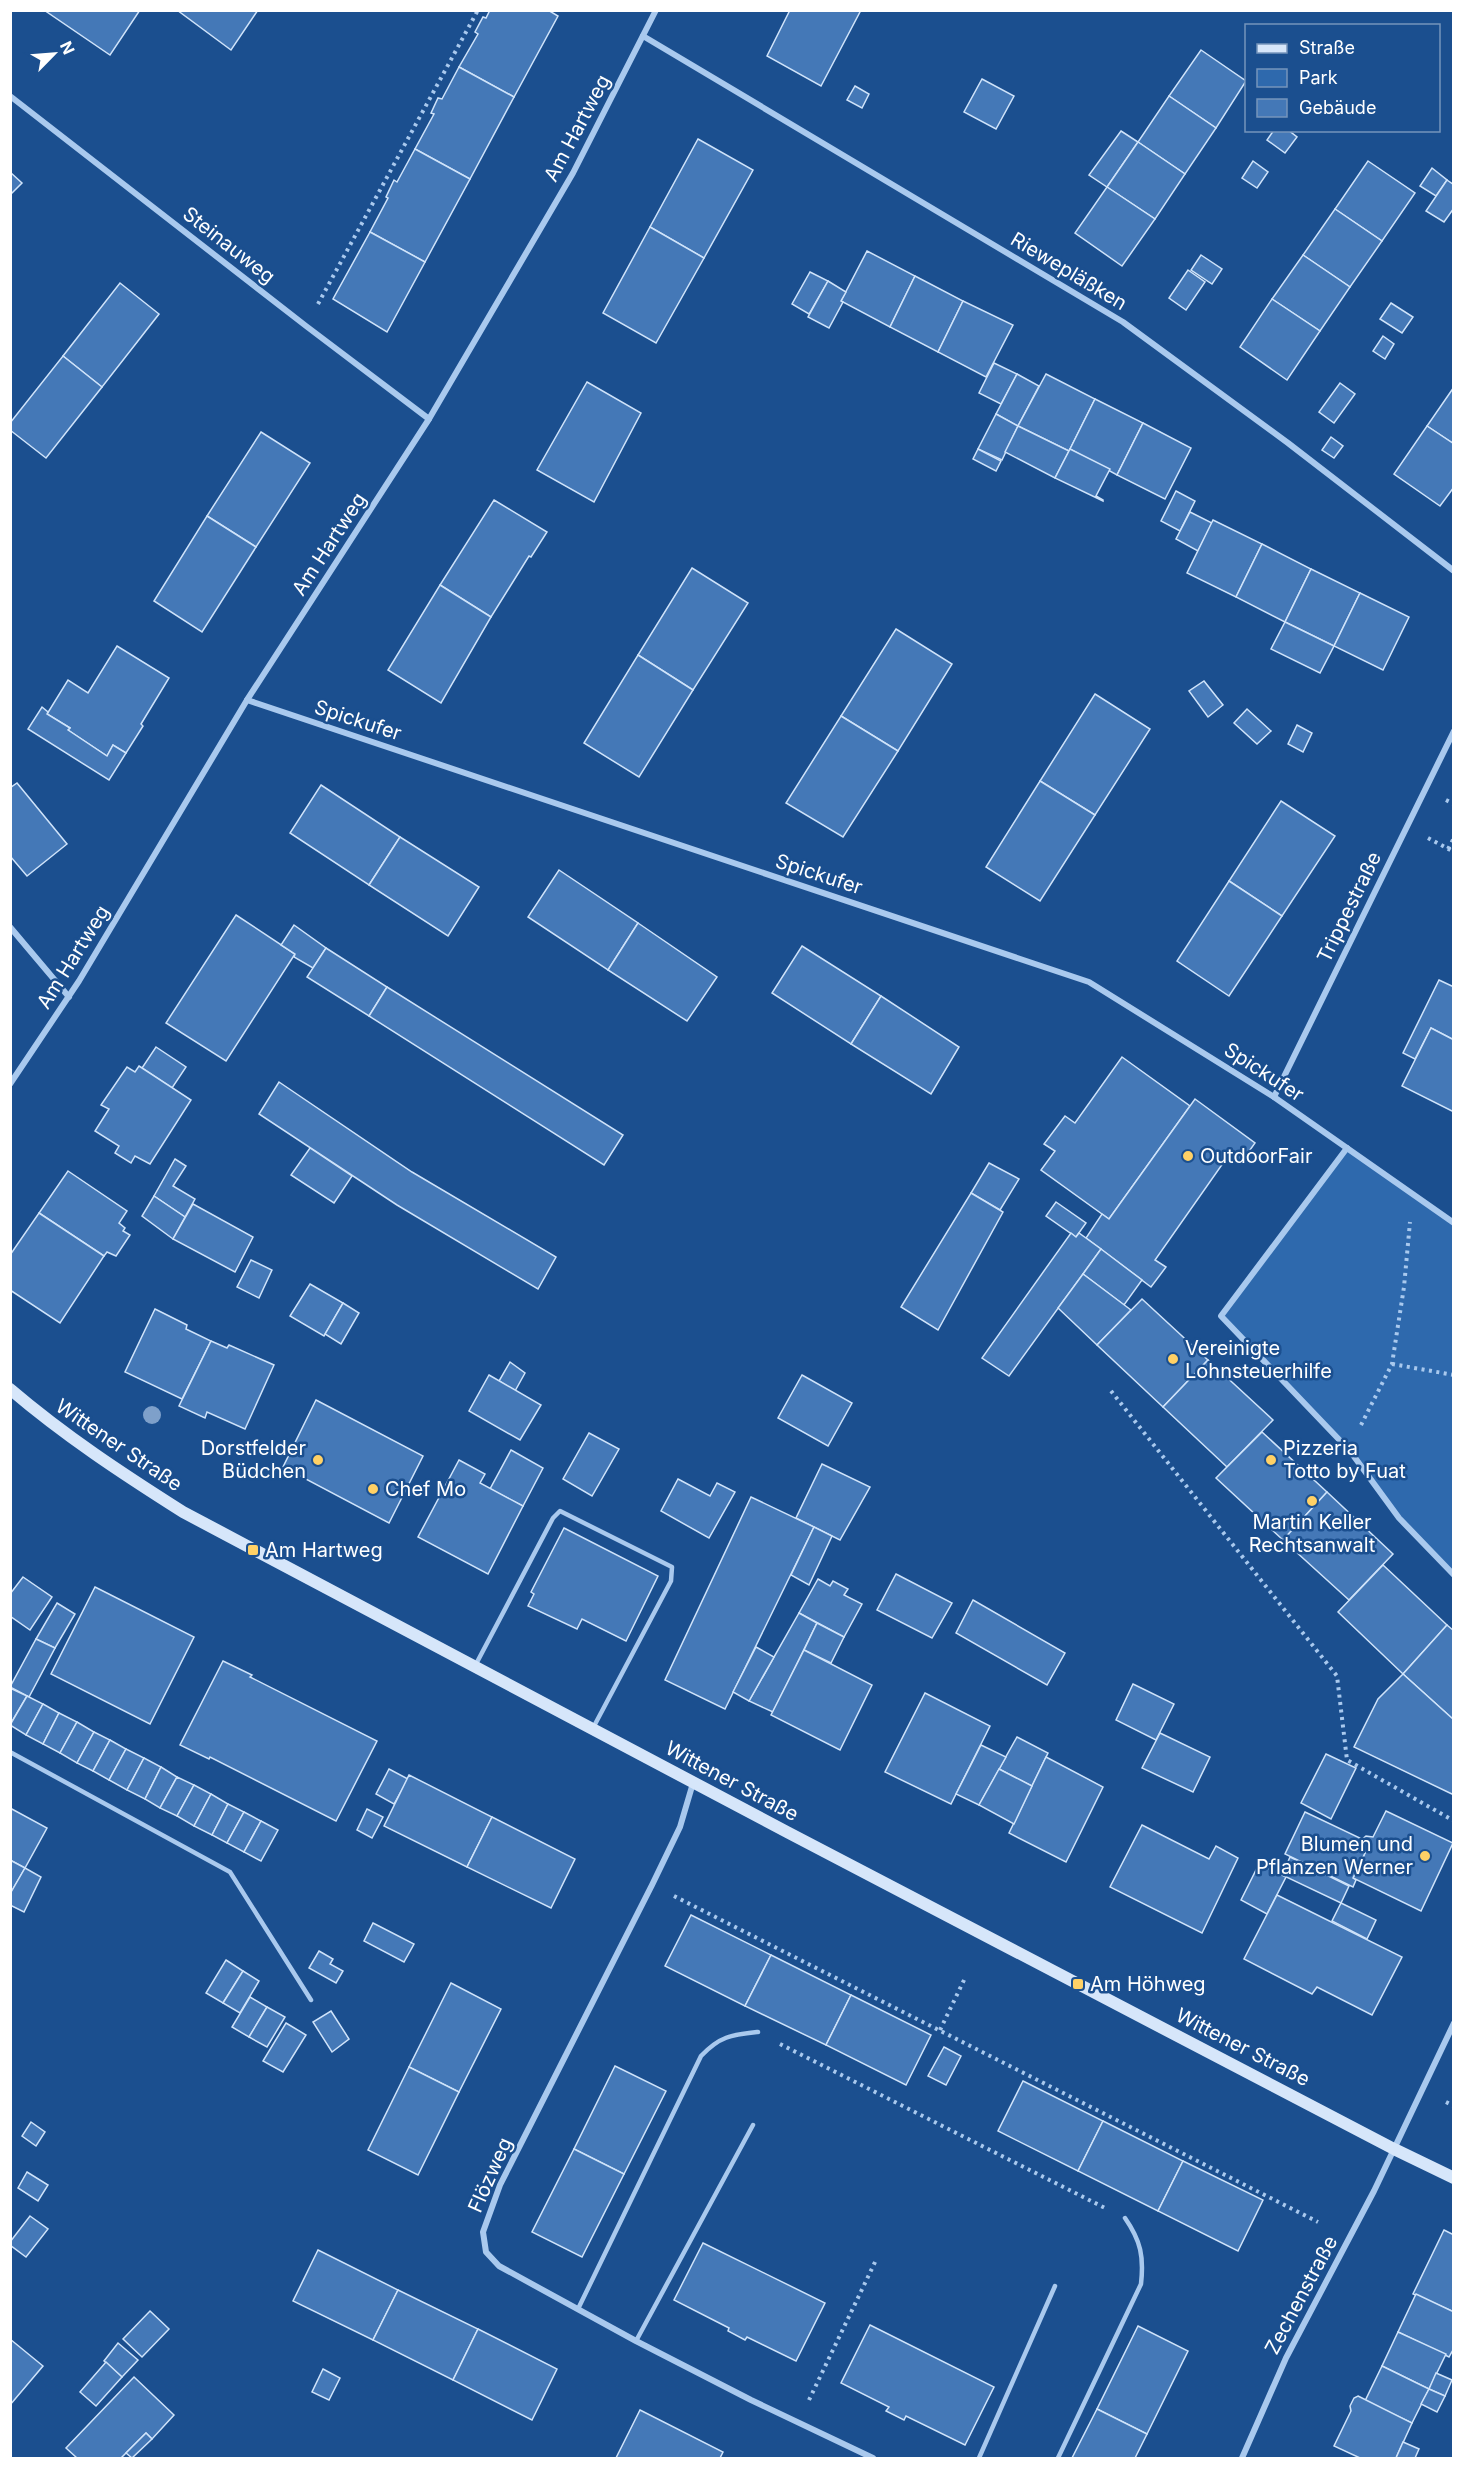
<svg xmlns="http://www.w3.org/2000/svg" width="1464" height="2469" font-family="Inter,sans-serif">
	<rect width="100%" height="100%" fill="#1b4f8f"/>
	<polygon fill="#2e69ad" points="1347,1148 1453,1223 1453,1575 1399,1518 1350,1451 1221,1316"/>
	<g fill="#4478b7" stroke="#cfe3fa" stroke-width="1.5">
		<polygon points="44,10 140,10 110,55"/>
		<polygon points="177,10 258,10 231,50"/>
		<polygon points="490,10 548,10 558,16 514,97 459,67 478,34 475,32 483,17 486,18"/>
		<polygon points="790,10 861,10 821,86 767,56"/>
		<polygon points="1201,50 1246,81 1216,128 1169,96"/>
		<polygon points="459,67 514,97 470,179 415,149 434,114 431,113 438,98 442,99"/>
		<polygon points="982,79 1014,96 996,129 964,112"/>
		<polygon points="855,86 869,94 862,108 847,100"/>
		<polygon points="1169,96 1216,128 1185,174 1138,142"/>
		<polygon points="1274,130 1288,130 1297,137 1285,153 1267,140"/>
		<polygon points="1121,131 1138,142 1107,187 1089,175"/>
		<polygon points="698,139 753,170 704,258 650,227"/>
		<polygon points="1138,142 1185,174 1155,219 1107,187"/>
		<polygon points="415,149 470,179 425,262 370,232 388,198 386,197 394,180 397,182"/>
		<polygon points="1253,161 1268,172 1257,188 1242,178"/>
		<polygon points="1368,161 1415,193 1382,241 1335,209"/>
		<polygon points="1432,168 1447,180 1436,196 1420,186"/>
		<polygon points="10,172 22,183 10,195"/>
		<polygon points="1447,180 1454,185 1454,208 1444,222 1426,211"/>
		<polygon points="1107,187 1155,219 1122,266 1075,233"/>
		<polygon points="1335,209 1382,241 1350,287 1303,255"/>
		<polygon points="650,227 704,258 656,343 603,313"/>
		<polygon points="370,232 425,262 387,332 333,299"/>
		<polygon points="867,251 915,276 890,327 841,301"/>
		<polygon points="1201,255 1222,269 1212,284 1191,270"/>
		<polygon points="1303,255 1350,287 1320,331 1272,299"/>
		<polygon points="1188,270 1205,282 1186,310 1169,298"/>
		<polygon points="810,272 828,281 809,314 792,304"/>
		<polygon points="915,276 963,301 938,352 890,327"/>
		<polygon points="828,281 846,292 841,301 843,302 829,328 808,317"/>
		<polygon points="120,283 159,314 102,387 63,356"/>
		<polygon points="1272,299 1320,331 1287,380 1240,347"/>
		<polygon points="963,301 1013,325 986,377 938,352"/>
		<polygon points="1391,303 1413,317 1402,333 1380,319"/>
		<polygon points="1383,336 1394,344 1385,359 1373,351"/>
		<polygon points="63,356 102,387 46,458 10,430 10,423"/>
		<polygon points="994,363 1017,374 1001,404 979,393"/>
		<polygon points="1017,374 1039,386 1018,426 996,414"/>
		<polygon points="1046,374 1095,399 1069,451 1018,426"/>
		<polygon points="587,382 641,413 594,502 537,470"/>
		<polygon points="1340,383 1355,394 1334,423 1319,412"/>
		<polygon points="1454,387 1454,444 1427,426"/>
		<polygon points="1095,399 1143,423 1117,475 1070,449 1069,451"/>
		<polygon points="996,414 1018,426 1002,460 978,449"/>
		<polygon points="1143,423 1191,448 1165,499 1117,475"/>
		<polygon points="1018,426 1069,451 1055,478 1005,452"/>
		<polygon points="1427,426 1454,444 1454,487 1440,506 1394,474"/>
		<polygon points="261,432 310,463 256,547 207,516"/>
		<polygon points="1331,437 1343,446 1334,458 1322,450"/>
		<polygon points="978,449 1001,461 996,471 973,459"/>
		<polygon points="1070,449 1110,469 1096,496 1103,500 1103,501 1055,478"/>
		<polygon points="1176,491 1195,501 1180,531 1161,521"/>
		<polygon points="494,500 547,532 531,557 529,556 491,617 440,585"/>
		<polygon points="1190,512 1212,523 1198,551 1176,539"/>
		<polygon points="207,516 256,547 202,632 154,601"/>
		<polygon points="1213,520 1262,544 1236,597 1187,573"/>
		<polygon points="1262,544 1311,569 1285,622 1236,597"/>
		<polygon points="692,568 748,603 693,690 638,655"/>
		<polygon points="1311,569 1360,593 1334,646 1285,622"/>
		<polygon points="440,585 491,617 441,703 388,670"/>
		<polygon points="1360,593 1409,617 1383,670 1334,646"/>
		<polygon points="1285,622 1334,646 1320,673 1271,649"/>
		<polygon points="896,629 952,664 898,751 841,716"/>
		<polygon points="117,646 169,678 141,724 143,726 126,753 113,745 107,756 68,730 70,728 47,714 68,680 88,693"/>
		<polygon points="638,655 693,690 639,777 584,743"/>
		<polygon points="1204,681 1223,705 1208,717 1189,691"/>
		<polygon points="1095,694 1150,729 1095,815 1040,781"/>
		<polygon points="42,707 48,712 47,714 70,728 68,730 107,756 113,745 126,753 109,780 28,729"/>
		<polygon points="1247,709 1271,731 1257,744 1234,723"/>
		<polygon points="841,716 898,751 843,837 786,803"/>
		<polygon points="1297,725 1312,733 1303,752 1288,744"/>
		<polygon points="1040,781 1095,815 1040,901 986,867"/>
		<polygon points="17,783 67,844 27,876 10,856 10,788"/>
		<polygon points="321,785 400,837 369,885 290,833"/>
		<polygon points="1281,801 1335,836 1282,916 1229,881"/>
		<polygon points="400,837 479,887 448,936 369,885"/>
		<polygon points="559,870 638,923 608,970 528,917"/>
		<polygon points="1229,881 1282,916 1229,996 1177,961"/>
		<polygon points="236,915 295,954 226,1061 166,1023"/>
		<polygon points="638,923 717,977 687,1021 608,970"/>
		<polygon points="294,925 326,948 313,968 294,957 295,954 281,945"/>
		<polygon points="802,946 881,996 851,1044 772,993"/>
		<polygon points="326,948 387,987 369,1016 307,977"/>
		<polygon points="1439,980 1454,987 1454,1040 1431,1028 1415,1059 1403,1053"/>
		<polygon points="387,987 623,1135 604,1165 369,1016"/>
		<polygon points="881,996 959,1047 931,1094 851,1044"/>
		<polygon points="1431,1028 1454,1040 1454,1112 1402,1086"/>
		<polygon points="156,1047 186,1067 172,1088 142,1068"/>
		<polygon points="1122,1057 1190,1106 1109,1219 1041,1170 1055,1151 1044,1144 1065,1116 1075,1123"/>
		<polygon points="139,1066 191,1100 150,1164 135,1156 131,1163 115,1153 119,1146 95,1131 109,1109 101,1105 127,1067 135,1072"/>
		<polygon points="279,1082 412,1172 556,1257 538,1289 397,1205 259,1114"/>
		<polygon points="1195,1099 1255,1143 1240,1164 1228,1156 1155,1260 1166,1267 1151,1287 1086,1238 1102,1214 1109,1219"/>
		<polygon points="310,1148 352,1176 334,1203 291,1175"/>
		<polygon points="175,1159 186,1166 173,1186 195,1199 185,1217 154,1196"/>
		<polygon points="989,1163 1019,1179 1000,1210 971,1193"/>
		<polygon points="68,1171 127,1211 119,1223 125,1228 123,1231 130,1235 116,1256 107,1252 104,1256 39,1213"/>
		<polygon points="971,1193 1003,1212 938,1330 901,1307"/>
		<polygon points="154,1196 185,1217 173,1239 142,1216"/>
		<polygon points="1056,1202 1086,1223 1076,1237 1046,1216"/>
		<polygon points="193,1204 253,1237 235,1272 173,1239"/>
		<polygon points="39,1213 104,1256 60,1323 10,1290 10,1255"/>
		<polygon points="1071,1233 1076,1237 1079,1233 1101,1249 1009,1376 982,1358"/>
		<polygon points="1101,1249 1142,1280 1124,1305 1083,1274"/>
		<polygon points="251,1260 272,1270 259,1298 237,1287"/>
		<polygon points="1083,1274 1131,1310 1097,1345 1058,1308"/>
		<polygon points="310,1284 343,1303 324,1336 290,1316"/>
		<polygon points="1142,1299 1208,1360 1163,1407 1097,1345"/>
		<polygon points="343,1303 359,1313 341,1344 325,1334"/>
		<polygon points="155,1309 187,1325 186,1329 211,1341 182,1399 125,1372"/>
		<polygon points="211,1341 227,1348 229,1345 274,1365 245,1429 207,1412 205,1418 179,1406"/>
		<polygon points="1208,1360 1273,1420 1227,1467 1163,1407"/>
		<polygon points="510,1362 525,1373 515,1391 499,1381"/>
		<polygon points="489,1375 541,1405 520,1440 469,1411"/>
		<polygon points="802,1375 852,1403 828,1446 778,1418"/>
		<polygon points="316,1400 423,1456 389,1523 283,1467"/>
		<polygon points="1262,1432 1327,1492 1283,1540 1216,1478"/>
		<polygon points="589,1433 619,1449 592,1496 563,1479"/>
		<polygon points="511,1450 543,1468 523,1506 490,1489"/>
		<polygon points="459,1460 485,1474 480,1483 523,1506 488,1574 418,1537"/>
		<polygon points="822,1464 870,1487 840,1540 796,1518"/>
		<polygon points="678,1479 710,1496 717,1483 735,1492 709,1538 661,1511"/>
		<polygon points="1327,1492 1393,1554 1349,1600 1283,1540"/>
		<polygon points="751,1497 814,1527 725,1709 665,1680"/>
		<polygon points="814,1527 832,1536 809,1585 791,1575"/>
		<polygon points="564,1528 658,1576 626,1641 582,1619 577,1629 528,1606 534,1594 531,1592"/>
		<polygon points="1383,1565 1447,1625 1403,1674 1338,1612"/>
		<polygon points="896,1574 952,1603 932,1638 877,1610"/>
		<polygon points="23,1577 52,1597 30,1630 10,1616 10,1594"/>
		<polygon points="818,1579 830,1586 833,1581 848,1589 844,1595 862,1604 844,1637 799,1613"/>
		<polygon points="95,1587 194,1637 150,1724 51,1674"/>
		<polygon points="973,1600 1065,1653 1047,1685 956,1633"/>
		<polygon points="57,1603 75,1614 55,1648 36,1639"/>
		<polygon points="799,1613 817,1623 773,1712 749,1701"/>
		<polygon points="817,1623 844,1637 831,1663 804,1650"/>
		<polygon points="1447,1625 1454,1631 1454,1720 1403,1674"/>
		<polygon points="36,1639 55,1648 29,1697 10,1687"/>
		<polygon points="756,1647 774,1657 749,1701 733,1692"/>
		<polygon points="804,1650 872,1685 840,1750 771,1715"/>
		<polygon points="223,1661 252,1675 250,1677 377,1741 336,1821 210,1757 209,1759 180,1745"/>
		<polygon points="1403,1674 1454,1720 1454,1795 1354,1747 1378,1699"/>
		<polygon points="1133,1684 1174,1704 1156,1740 1116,1720"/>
		<polygon points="10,1688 27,1696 10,1725"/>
		<polygon points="925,1693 990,1726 951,1804 885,1772"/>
		<polygon points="27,1696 43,1704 26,1735 10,1725"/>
		<polygon points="43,1704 59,1713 43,1744 26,1735"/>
		<polygon points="59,1713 77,1722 60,1753 43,1744"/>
		<polygon points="77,1722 94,1732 77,1763 60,1753"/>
		<polygon points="94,1732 110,1740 93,1771 77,1763"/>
		<polygon points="1160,1733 1210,1757 1193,1792 1142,1768"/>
		<polygon points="1017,1737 1048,1753 1032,1786 999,1769"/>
		<polygon points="110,1740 126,1749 109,1780 93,1771"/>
		<polygon points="981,1745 1006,1757 979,1805 956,1794"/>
		<polygon points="126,1749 144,1758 127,1790 109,1780"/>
		<polygon points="1326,1754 1356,1768 1331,1819 1301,1803"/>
		<polygon points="1046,1757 1103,1787 1066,1862 1009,1833"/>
		<polygon points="144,1758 161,1767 145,1799 127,1790"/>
		<polygon points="161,1767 177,1777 160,1808 145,1799"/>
		<polygon points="389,1769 408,1779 394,1804 376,1794"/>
		<polygon points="999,1769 1032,1786 1014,1824 979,1805"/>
		<polygon points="409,1775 492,1817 467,1867 384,1826"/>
		<polygon points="177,1777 194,1785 177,1816 160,1808"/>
		<polygon points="194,1785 211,1794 194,1826 177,1816"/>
		<polygon points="211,1794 228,1804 212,1835 194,1826"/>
		<polygon points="228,1804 244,1812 227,1843 212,1835"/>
		<polygon points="10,1808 47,1828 25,1868 10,1860"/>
		<polygon points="367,1809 383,1817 372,1838 357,1830"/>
		<polygon points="1386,1811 1453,1843 1421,1911 1353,1878 1365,1853 1360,1848 1360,1841 1366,1836 1373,1837"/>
		<polygon points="244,1812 261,1821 244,1852 227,1843"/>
		<polygon points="1305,1812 1362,1839 1359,1845 1365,1853 1353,1878 1356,1880 1353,1887 1285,1854"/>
		<polygon points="492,1817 575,1859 551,1908 467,1867"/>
		<polygon points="261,1821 278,1830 261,1861 244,1852"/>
		<polygon points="1142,1825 1209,1859 1216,1846 1238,1858 1202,1933 1110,1887"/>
		<polygon points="1290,1857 1349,1886 1341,1903 1282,1875"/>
		<polygon points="10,1860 25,1868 10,1894"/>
		<polygon points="1259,1864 1286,1877 1267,1914 1241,1900"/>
		<polygon points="25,1868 41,1877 24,1912 10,1905 10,1894"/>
		<polygon points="1277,1895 1402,1957 1372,2015 1317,1987 1312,1994 1244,1959"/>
		<polygon points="1341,1903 1376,1920 1367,1939 1332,1921"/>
		<polygon points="691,1915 771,1955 745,2006 665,1966"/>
		<polygon points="373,1923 414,1944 404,1962 364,1941"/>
		<polygon points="319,1951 333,1959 330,1964 343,1971 336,1983 309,1968"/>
		<polygon points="771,1955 851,1995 826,2045 745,2006"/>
		<polygon points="226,1960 243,1971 223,2003 206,1993"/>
		<polygon points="243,1971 259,1981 240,2013 223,2003"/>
		<polygon points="451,1983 501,2009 459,2092 409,2067"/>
		<polygon points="851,1995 931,2035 906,2085 826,2045"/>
		<polygon points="250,1997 267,2007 249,2037 232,2027"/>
		<polygon points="267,2007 285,2017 267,2047 249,2037"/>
		<polygon points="331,2011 349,2039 332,2052 313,2022"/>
		<polygon points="286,2023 306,2035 283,2072 263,2061"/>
		<polygon points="944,2047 961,2056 946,2085 928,2076"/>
		<polygon points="615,2066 666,2091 624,2174 574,2149"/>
		<polygon points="409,2067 459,2092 418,2175 368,2150"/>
		<polygon points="1023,2081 1103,2121 1078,2171 998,2131"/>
		<polygon points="1103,2121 1183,2161 1158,2211 1078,2171"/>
		<polygon points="31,2122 45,2132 36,2146 22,2136"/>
		<polygon points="574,2149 624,2174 582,2257 532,2232"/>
		<polygon points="1183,2161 1263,2200 1238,2251 1158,2211"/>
		<polygon points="27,2172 48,2185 38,2201 18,2188"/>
		<polygon points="30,2216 48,2229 26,2257 10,2245 10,2242"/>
		<polygon points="1444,2230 1454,2235 1454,2312 1413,2294"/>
		<polygon points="703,2243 825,2303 796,2361 747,2337 745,2340 728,2331 729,2328 674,2300"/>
		<polygon points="318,2250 398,2290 373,2340 293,2301"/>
		<polygon points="398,2290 478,2329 453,2380 373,2340"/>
		<polygon points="1416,2294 1454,2312 1454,2348 1449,2357 1398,2332"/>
		<polygon points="150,2311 169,2329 142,2357 123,2339"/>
		<polygon points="870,2325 994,2387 965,2445 906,2416 904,2420 886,2411 889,2407 841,2383"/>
		<polygon points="1138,2326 1188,2351 1147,2434 1097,2409"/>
		<polygon points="478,2329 557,2369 532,2420 453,2380"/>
		<polygon points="1398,2332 1446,2354 1429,2389 1382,2366"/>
		<polygon points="10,2339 43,2366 10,2405"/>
		<polygon points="118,2343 138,2360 122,2377 104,2361"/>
		<polygon points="106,2362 122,2377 96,2406 80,2392"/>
		<polygon points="1382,2366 1429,2389 1412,2423 1365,2401"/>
		<polygon points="323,2369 340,2378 329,2400 312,2392"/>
		<polygon points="1436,2373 1452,2380 1445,2396 1429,2389"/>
		<polygon points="134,2377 174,2415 152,2439 146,2433 121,2458 77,2458 66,2448"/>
		<polygon points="1429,2389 1445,2396 1437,2412 1421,2404"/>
		<polygon points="1358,2396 1412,2423 1396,2458 1360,2458 1334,2446 1351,2411 1350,2406 1354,2398"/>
		<polygon points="1097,2409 1147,2434 1135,2458 1072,2458"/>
		<polygon points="640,2410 723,2452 720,2458 616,2458"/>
		<polygon points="146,2433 152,2439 132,2458 126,2453"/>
		<polygon points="1403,2442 1419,2449 1415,2458 1396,2458"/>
	</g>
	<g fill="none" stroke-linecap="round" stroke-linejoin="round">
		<g stroke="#a9c9ee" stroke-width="4" stroke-dasharray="3 4.5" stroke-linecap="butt">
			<polyline points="318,304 478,10"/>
			<polyline points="1446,800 1454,804"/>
			<polyline points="1428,838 1454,852"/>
			<polyline points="1448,849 1454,838"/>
			<polyline points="1392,1364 1454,1375"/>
			<polyline points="1111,1391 1337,1676 1347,1760 1454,1821"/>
			<polyline points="1361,1425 1392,1364 1404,1287 1410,1222"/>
			<polyline points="674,1896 1318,2222"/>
			<polyline points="940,2030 966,1976"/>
			<polyline points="780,2044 1105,2208"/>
			<polyline points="1446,2102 1454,2106"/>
			<polyline points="809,2400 877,2258"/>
		</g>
		<g stroke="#a9c9ee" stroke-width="4.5">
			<polyline points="475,1666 553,1518 560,1511 672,1567 671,1581 593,1728"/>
			<polyline points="10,1752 230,1872 311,2000"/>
			<path d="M 578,2309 L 701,2056 C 720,2036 731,2035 758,2032"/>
			<polyline points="636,2341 753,2125"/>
			<polyline points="979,2458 1055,2286"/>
			<path d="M 1058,2458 L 1141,2284 C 1144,2257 1141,2241 1125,2218"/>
		</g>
		<g stroke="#a9c9ee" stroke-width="6">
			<polyline points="643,36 1123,322 1288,443 1454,571"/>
			<polyline points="10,96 306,326 429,419"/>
			<polyline points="247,700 1089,982 1274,1097 1454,1223"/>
			<polyline points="10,927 69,997"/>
			<polyline points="10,1084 79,981 247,700 429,419 573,173 656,10"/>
			<polyline points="1274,1097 1454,731"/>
			<polyline points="1347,1148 1221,1316 1350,1451 1399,1518 1454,1575"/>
			<polyline points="693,1783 680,1827 652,1885 500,2185 483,2232 486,2252 499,2266 636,2341 751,2400 873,2458"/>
			<polyline points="1242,2458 1286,2358 1374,2191 1454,2023"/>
		</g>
		<path stroke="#d6e6fa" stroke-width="12" d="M 10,1389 C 65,1436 123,1474 183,1512 L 787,1832 L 1394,2149 L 1454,2178"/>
	</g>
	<circle fill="#7ea0ca" cx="152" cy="1415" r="9"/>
	<g fill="#ffd166" stroke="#1b4f8f" stroke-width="2">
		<circle cx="1188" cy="1156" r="6"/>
		<circle cx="1173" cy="1359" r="6"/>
		<circle cx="318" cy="1460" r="6"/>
		<circle cx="1271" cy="1460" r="6"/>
		<circle cx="373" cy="1489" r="6"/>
		<circle cx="1312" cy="1501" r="6"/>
		<rect x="247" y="1544" width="12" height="12" rx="3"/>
		<circle cx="1425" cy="1856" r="6"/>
		<rect x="1072" y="1978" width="12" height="12" rx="3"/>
	</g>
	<g text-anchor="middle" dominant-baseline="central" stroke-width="5" stroke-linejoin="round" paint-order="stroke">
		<g font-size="20" fill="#fff" stroke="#1b4f8f">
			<text transform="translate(577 128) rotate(-62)">Am Hartweg</text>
			<text transform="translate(229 245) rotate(38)">Steinauweg</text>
			<text transform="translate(1069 271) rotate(31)">Riewepläßken</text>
			<text transform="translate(329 544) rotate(-57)">Am Hartweg</text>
			<text transform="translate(358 720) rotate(18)">Spickufer</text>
			<text transform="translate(819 874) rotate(18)">Spickufer</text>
			<text transform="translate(1349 907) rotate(-64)">Trippestraße</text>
			<text transform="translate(73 957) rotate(-58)">Am Hartweg</text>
			<text transform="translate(1264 1072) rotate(33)">Spickufer</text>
			<text transform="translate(119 1445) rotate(34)">Wittener Straße</text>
			<text transform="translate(732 1781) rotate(28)">Wittener Straße</text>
			<text transform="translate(1243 2047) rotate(27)">Wittener Straße</text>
			<text transform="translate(490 2175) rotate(-66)">Flözweg</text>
			<text transform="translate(1301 2295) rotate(-62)">Zechenstraße</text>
		</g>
		<g font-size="20" fill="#fff" stroke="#1b4f8f" text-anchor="start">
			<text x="1200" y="1156">OutdoorFair</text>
			<text x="1185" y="1348">Vereinigte<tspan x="1185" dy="23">Lohnsteuerhilfe</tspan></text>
			<text x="306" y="1448" text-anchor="end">Dorstfelder<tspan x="306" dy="23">Büdchen</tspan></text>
			<text x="1283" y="1448">Pizzeria<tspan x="1283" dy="23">Totto by Fuat</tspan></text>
			<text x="385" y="1489">Chef Mo</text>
			<text x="1312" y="1522" text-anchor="middle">Martin Keller<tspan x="1312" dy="23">Rechtsanwalt</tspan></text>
			<text x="265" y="1550">Am Hartweg</text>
			<text x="1413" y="1844" text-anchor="end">Blumen und<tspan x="1413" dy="23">Pflanzen Werner</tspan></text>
			<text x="1090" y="1984">Am Höhweg</text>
		</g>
	</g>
	<rect width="1464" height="2469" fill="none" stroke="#ffffff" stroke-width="24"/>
	<rect x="1245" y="24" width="195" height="108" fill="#1b4f8f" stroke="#7695bc" stroke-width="1.5"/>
	<rect x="1257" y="44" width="30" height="9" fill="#d6e6fa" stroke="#7695bc" stroke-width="1.5"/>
	<text x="1299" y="54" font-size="18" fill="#ffffff">Straße</text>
	<rect x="1257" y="69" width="30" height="18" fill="#2e69ad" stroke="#7695bc" stroke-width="1.5"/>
	<text x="1299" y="84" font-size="18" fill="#ffffff">Park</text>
	<rect x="1257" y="99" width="30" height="18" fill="#4478b7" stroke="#7695bc" stroke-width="1.5"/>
	<text x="1299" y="114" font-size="18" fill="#ffffff">Gebäude</text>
	<g transform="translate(54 54) rotate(65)" stroke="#1b4f8f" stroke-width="4.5" paint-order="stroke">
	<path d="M0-4.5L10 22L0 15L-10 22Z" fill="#ffffff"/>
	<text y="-9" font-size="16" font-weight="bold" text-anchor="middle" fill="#ffffff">N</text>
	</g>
</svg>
